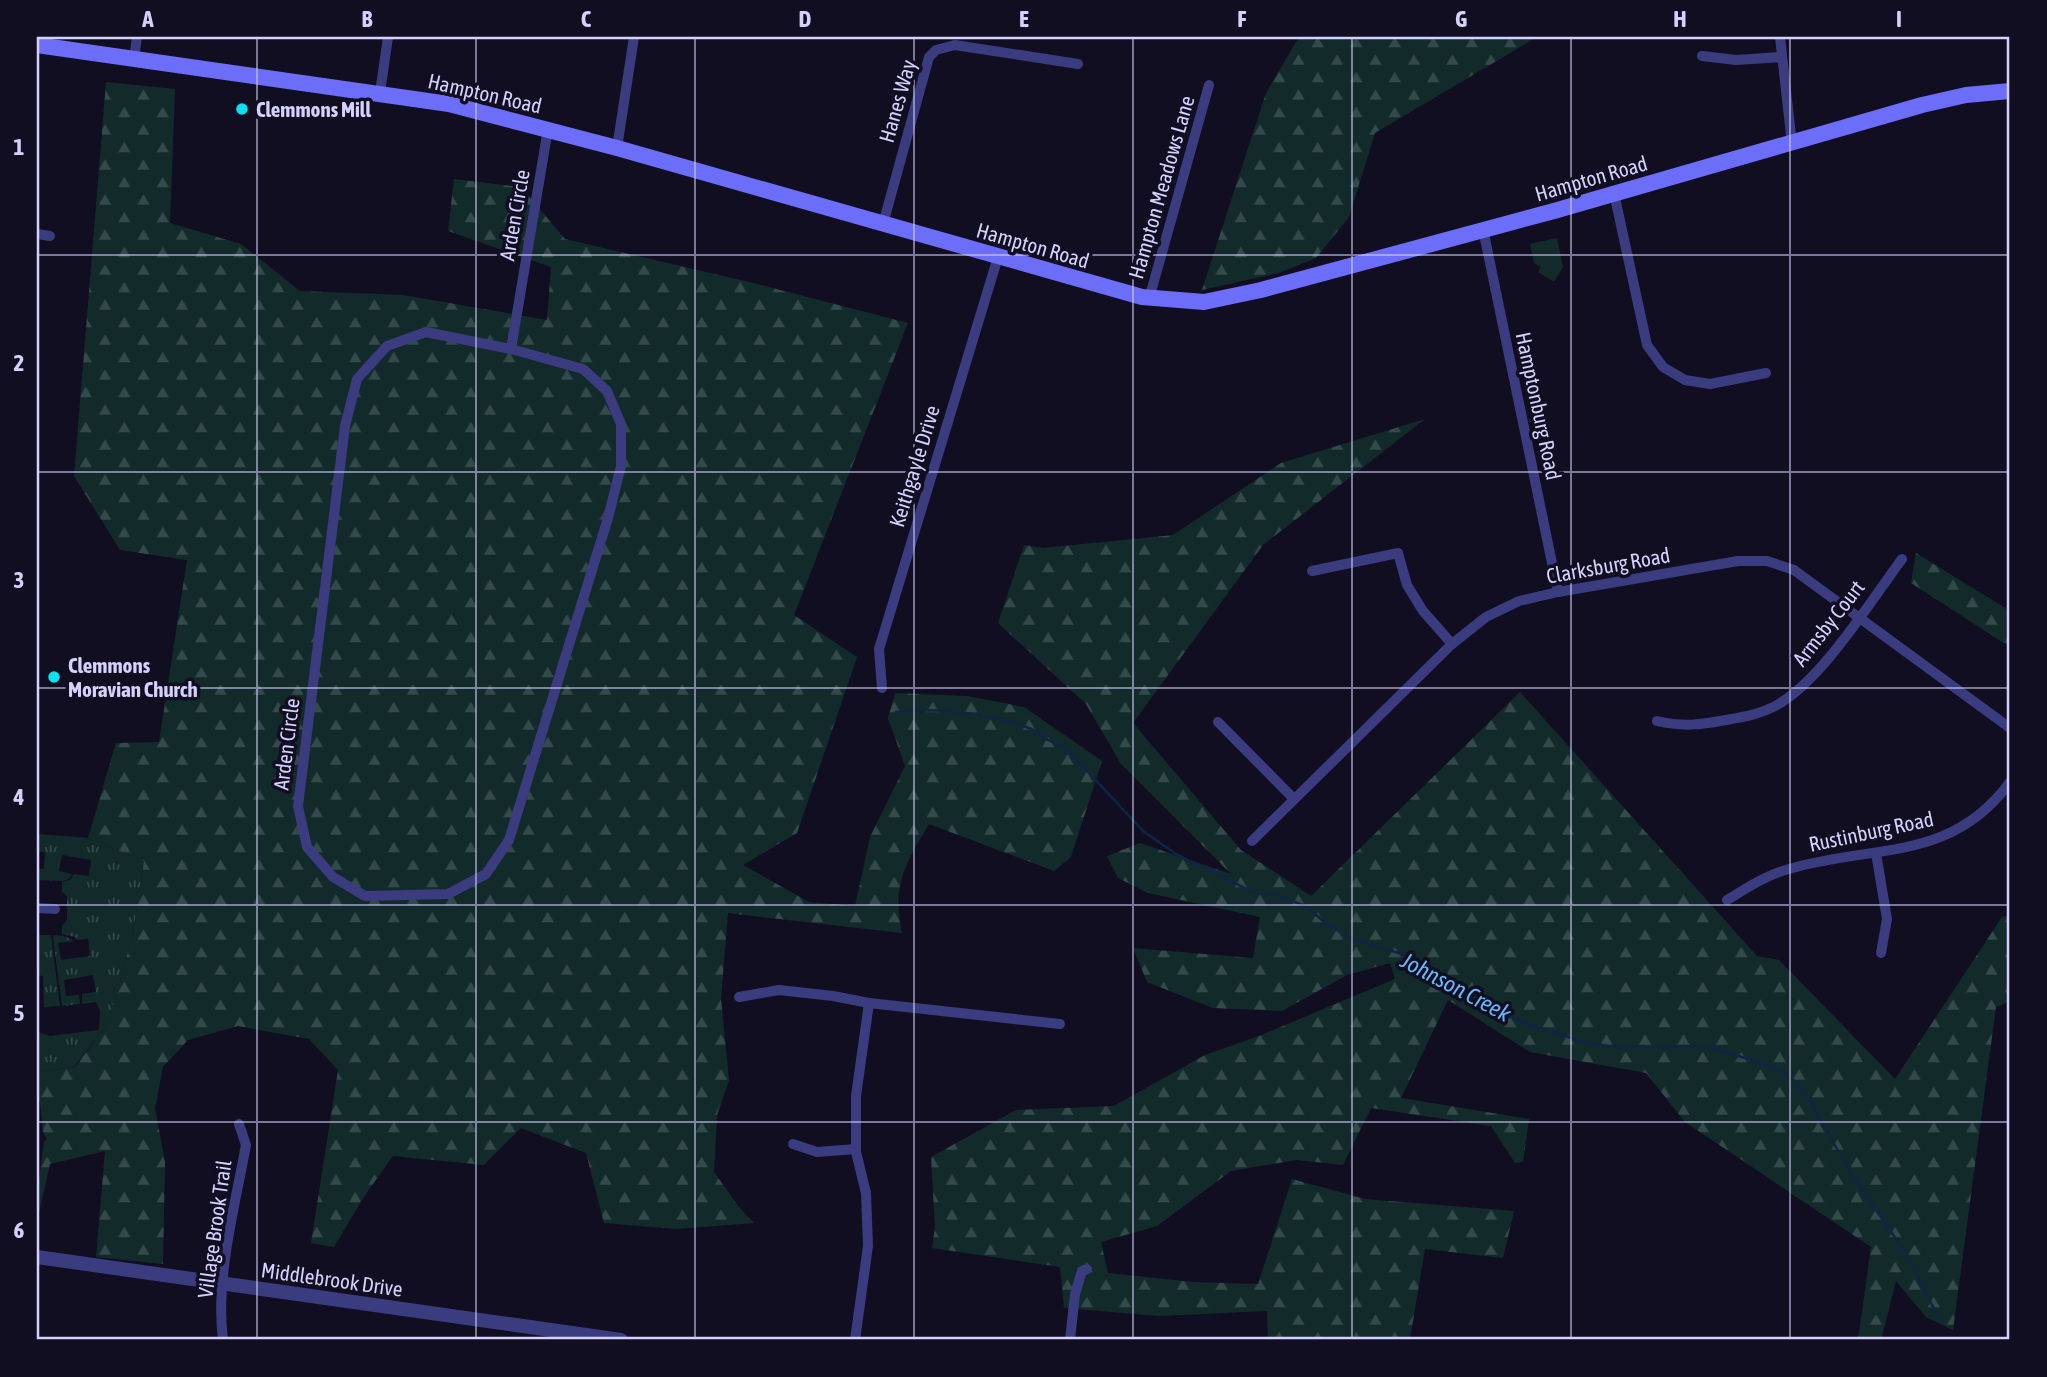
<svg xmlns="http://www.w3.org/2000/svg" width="2047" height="1377" font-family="'Asap Condensed',sans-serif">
	<defs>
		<pattern id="grass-tufts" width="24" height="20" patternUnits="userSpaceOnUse" patternTransform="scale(1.75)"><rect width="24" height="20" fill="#122b2a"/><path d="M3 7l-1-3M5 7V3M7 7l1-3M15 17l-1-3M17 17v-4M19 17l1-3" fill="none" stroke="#34494a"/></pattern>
		<pattern id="forest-firs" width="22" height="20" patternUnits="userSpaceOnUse" patternTransform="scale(1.75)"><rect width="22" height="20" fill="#122b2a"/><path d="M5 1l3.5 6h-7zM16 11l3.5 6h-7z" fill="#34494a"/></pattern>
	</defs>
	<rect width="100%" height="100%" fill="#110e22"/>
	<g fill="url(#grass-tufts)">
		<polygon points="37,834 88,838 144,861 133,933 109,1022 74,1067 37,1072 37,1032 50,1036 99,1030 100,1011 96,1002 82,1004 82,994 96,992 93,975 64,980 66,996 79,995 80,1004 62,1006 53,938 54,935 64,936 74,941 58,943 61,960 90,956 88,939 77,940 75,937 62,934 62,926 67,920 67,896 62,892 62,882 70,880 74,874 89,876 91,860 62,855 59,871 72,874 70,878 64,881 37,880 37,869 44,869 45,852 37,852"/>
		<polygon points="37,935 51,935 60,1006 44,1007 43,976 37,975"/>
	</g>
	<g fill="url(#forest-firs)">
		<polygon points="1299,37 1537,37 1375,133 1349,217 1316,258 1279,273 1202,290 1266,93"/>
		<path d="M 106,82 L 175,89 L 170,223 L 241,244 L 300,291 L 403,295 L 547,320 L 551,267 L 448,231 L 454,179 L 521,187 L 565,239 L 753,283 L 908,323 L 794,615 L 857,657 L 797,833 L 743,865 L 809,902 L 855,906 L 870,837 L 905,766 L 888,718 L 895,693 L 967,696 L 1024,707 L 1102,761 L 1071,857 L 1054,871 L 929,824 C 905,864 892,885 902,933 L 728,913 L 721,999 L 729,1080 L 717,1115 L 714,1172 L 739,1207 L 754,1223 L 676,1229 L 604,1223 L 586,1153 L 521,1128 L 484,1165 L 393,1156 L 363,1198 L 334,1247 L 311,1243 L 338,1070 L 309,1039 L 238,1026 L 188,1040 L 163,1067 L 155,1108 L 165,1162 L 163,1264 L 96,1257 L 105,1151 L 50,1164 L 37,1221 L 37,1196 L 44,1141 L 47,1140 L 43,1132 L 40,1102 L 37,1099 L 37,1072 L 75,1067 L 109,1022 L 133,933 L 144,861 L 88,838 L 116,743 L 159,742 L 187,560 L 120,550 L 74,476 Z"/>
		<polygon points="1425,419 1263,545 1133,723 1241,850 1311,896 1520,692 1757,956 1779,960 1895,1079 2002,917 2010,915 2010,1001 1996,1007 1953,1330 1926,1317 1896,1281 1881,1340 1858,1340 1871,1247 1685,1122 1646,1073 1530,1052 1448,1000 1401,1098 1529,1119 1523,1162 1515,1163 1491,1126 1371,1108 1343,1165 1296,1160 1231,1171 1157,1226 1101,1242 1108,1273 1192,1282 1258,1284 1292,1179 1365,1199 1514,1211 1503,1258 1425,1249 1410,1339 1417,1340 1268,1340 1267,1311 1159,1316 1064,1308 1060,1267 932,1248 935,1227 931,1157 1016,1110 1114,1106 1205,1055 1259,1036 1395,979 1390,963 1347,975 1282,1011 1213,1008 1147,982 1133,948 1253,958 1260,917 1148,893 1118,878 1107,856 1140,843 1231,874 1121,764 1086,704 998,623 1024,545 1043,548 1173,535 1281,463"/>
		<polygon points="1916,553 2010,611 2010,647 1911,583"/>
	</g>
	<polygon fill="#122b2a" points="1557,238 1563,267 1554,282 1538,272 1541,267 1534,263 1530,244"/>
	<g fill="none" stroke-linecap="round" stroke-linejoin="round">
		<path stroke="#0f2545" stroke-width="2.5" d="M 896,712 C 940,707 1005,714 1044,735 L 1044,738 L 1066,748 L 1143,831 L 1176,854 L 1251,891 L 1277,895 L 1308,907 L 1325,923 L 1350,938 L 1408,956 L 1482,1001 L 1482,1004 L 1526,1024 L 1588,1043 L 1622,1048 L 1682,1046 L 1714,1048 L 1772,1067 L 1795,1081 L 1810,1101 L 1850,1172 L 1909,1258 L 1941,1323"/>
		<g stroke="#3b3b7f" stroke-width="10">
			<polyline points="1780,37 1792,144"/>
			<polyline points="1702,56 1736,60 1782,57"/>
			<polyline points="134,59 137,37"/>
			<polyline points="380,93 388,37"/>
			<polyline points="617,148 634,37"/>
			<polyline points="1614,193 1647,345 1663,367 1685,380 1710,384 1766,373"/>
			<polyline points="883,224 929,57 936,50 955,45 1078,64"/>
			<polyline points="1483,229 1558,592"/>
			<polyline points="37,234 50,236"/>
			<polyline points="1149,299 1209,85"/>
			<polygon points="426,332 511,349 583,369 607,391 621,424 621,466 608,518 509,840 486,874 448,894 365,896 333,877 307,847 298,806 345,426 357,379 387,346"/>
			<polyline points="511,349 548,129"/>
			<polyline points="1312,571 1398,553 1407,585 1423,611 1452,644"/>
			<polyline points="882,688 879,649 998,257"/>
			<path d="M 1657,721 C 1683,727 1699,725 1726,720 C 1743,717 1761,714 1777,705 C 1822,680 1870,602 1902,559"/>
			<polyline points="1218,722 1294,799"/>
			<polyline points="1252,841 1452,644 1486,617 1519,601 1558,592 1738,561 1767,561 1794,570 2010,728"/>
			<polyline points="1876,853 1887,919 1881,953"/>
			<path d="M 1727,900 C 1747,888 1766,875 1789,869 C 1873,844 1951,863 2010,782"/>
			<polyline points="37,908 55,909"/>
			<polyline points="739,997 779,990 833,996 869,1003"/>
			<polyline points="793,1144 817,1152 856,1149"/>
			<path d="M 223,1340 C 215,1279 235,1206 246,1145 L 239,1124"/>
			<polyline points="855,1340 868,1246 866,1193 856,1152 856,1096 869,1003 1060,1024"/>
			<polyline points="1070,1340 1075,1294 1082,1271 1087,1269"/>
		</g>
		<polyline stroke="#3b3b7f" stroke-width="14" points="37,1257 621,1340"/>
		<polyline stroke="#6c6df9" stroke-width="16" points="37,45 449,104 617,148 1142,297 1204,302 1261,290 1554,211 1922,105 1966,95 2010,91"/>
	</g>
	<path fill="none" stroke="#d4d1fd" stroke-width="2" stroke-opacity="0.55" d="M 257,37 L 257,1340M 476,37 L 476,1340M 695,37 L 695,1340M 914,37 L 914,1340M 1133,37 L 1133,1340M 1352,37 L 1352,1340M 1571,37 L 1571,1340M 1790,37 L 1790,1340M 37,255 L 2010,255M 37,472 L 2010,472M 37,688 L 2010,688M 37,905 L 2010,905M 37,1122 L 2010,1122"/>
	<g fill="#09e2f1" stroke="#110e22" stroke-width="2.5">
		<circle cx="242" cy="109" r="7"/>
		<circle cx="54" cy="677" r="7"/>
	</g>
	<g text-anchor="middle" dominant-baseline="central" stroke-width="7" stroke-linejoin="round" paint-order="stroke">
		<g font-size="21" fill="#d4d1fd" stroke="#110e22">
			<text transform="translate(485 93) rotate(13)">Hampton Road</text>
			<text transform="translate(897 101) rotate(-74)">Hanes Way</text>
			<text transform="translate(1591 178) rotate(-16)">Hampton Road</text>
			<text transform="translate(1161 187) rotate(-74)">Hampton Meadows Lane</text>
			<text transform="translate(514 215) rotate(-80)">Arden Circle</text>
			<text transform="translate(1033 245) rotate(16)">Hampton Road</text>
			<text transform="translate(1539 406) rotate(78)">Hamptonburg Road</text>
			<text transform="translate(914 466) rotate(-73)">Keithgayle Drive</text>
			<text transform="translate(1608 565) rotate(-10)">Clarksburg Road</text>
			<text transform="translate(1828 623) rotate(-52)">Armsby Court</text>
			<text transform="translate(286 744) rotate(-83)">Arden Circle</text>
			<text transform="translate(1871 831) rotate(-12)">Rustinburg Road</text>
			<text transform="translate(214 1229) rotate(-82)">Village Brook Trail</text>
			<text transform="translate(332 1279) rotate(8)">Middlebrook Drive</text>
		</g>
		<g font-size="21" font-weight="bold" fill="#d4d1fd" stroke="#110e22" text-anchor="start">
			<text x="256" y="109">Clemmons Mill</text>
			<text x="68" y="665">Clemmons<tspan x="68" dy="24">Moravian Church</tspan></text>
		</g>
		<g font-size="23" font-style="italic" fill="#63b9f9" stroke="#110e22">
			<text transform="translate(1456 987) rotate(28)">Johnson Creek</text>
		</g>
	</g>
	<rect width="2047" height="1377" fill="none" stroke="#110e22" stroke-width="77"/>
	<rect x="38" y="38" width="1970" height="1300" fill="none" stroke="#d4d1fd" stroke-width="2.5"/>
	<g font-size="23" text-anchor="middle" font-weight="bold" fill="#d4d1fd">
		<text x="148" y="27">A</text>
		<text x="367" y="27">B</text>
		<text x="586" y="27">C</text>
		<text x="805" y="27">D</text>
		<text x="1024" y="27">E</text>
		<text x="1242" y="27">F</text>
		<text x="1461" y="27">G</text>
		<text x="1680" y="27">H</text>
		<text x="1899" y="27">I</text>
		<text x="19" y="155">1</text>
		<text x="19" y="371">2</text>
		<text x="19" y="588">3</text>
		<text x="19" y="805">4</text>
		<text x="19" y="1021">5</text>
		<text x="19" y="1238">6</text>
	</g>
</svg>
